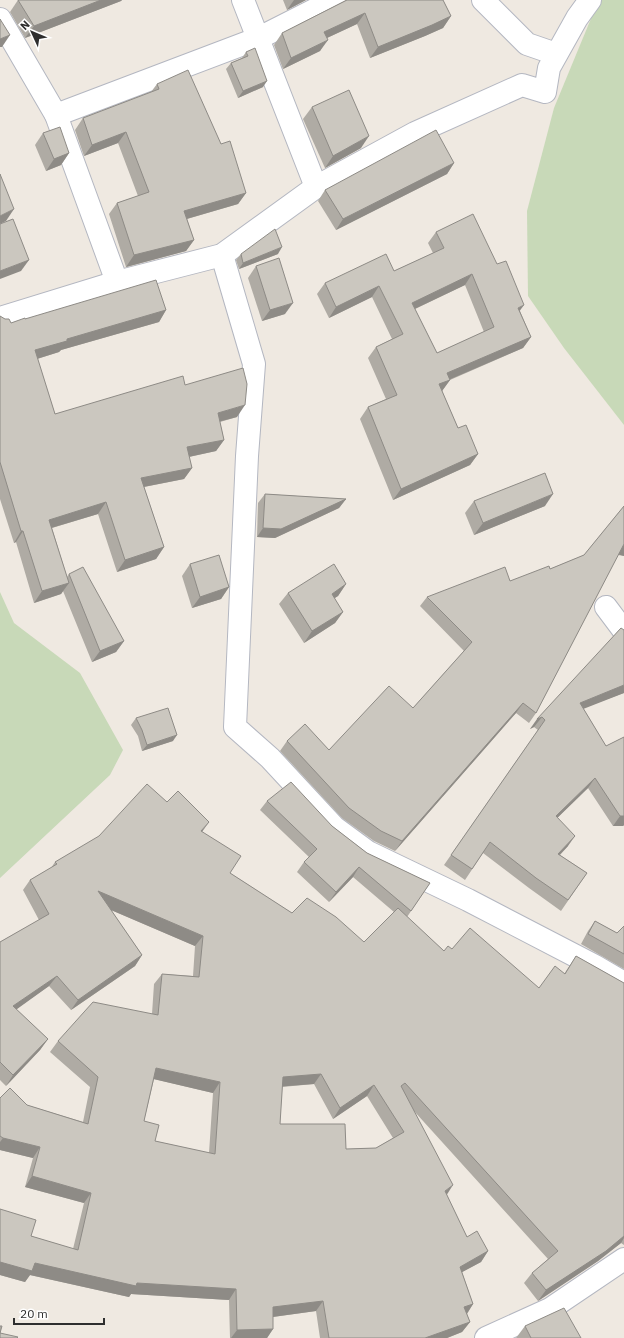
<svg xmlns="http://www.w3.org/2000/svg" width="624" height="1338" font-family="'IBM Plex Sans',sans-serif">
	<rect width="100%" height="100%" fill="#efe9e1"/>
	<g fill="#c8d9b8">
		<polygon points="601,0 624,0 624,425 564,348 528,296 527,211 554,108 597,4"/>
		<polygon points="0,592 14,623 80,673 123,750 110,775 0,878"/>
	</g>
	<g fill="none" stroke-linecap="round" stroke-linejoin="round">
		<defs>
			<g id="minor">
				<polyline points="243,0 316,187"/>
				<polyline points="483,0 527,44 556,54"/>
				<polyline points="0,19 56,115 117,282"/>
				<polyline points="56,115 259,38 334,0"/>
				<polyline points="222,255 254,364 247,456 235,727 270,758 334,827 368,852 468,900 595,966 624,983"/>
				<polyline points="0,318 117,282 222,255 316,187 415,133 522,85 545,92 549,68 577,18 590,0"/>
				<polyline points="606,607 624,631"/>
				<polyline points="486,1338 550,1309 624,1259"/>
			</g>
		</defs>
		<use href="#minor" stroke="#b4b7c1" stroke-width="24"/>
		<use href="#minor" stroke="#fff" stroke-width="22"/>
	</g>
	<g fill="#afaba4" fill-rule="evenodd">
		<polygon points="18,0 122,0 121,1 25,38 10,12"/>
		<polygon points="283,0 306,0 287,10"/>
		<polygon points="346,0 443,0 451,16 443,28 425,36 370,58 357,24 327,38 320,51 283,69 274,45 282,33"/>
		<polygon points="246,52 263,87 238,98 226,69 231,63 242,58"/>
		<polygon points="157,84 221,144 246,193 238,204 187,219 194,240 186,251 126,267 109,214 117,203 138,196 118,143 84,156 75,130 83,118 151,92"/>
		<polygon points="312,107 361,148 325,168 303,119"/>
		<polygon points="43,133 69,153 61,165 46,171 35,145"/>
		<polygon points="454,163 447,174 336,230 318,201 325,190"/>
		<path d="M 436,232 L 497,264 L 520,311 L 531,337 L 523,348 L 450,380 L 442,391 L 458,428 L 478,454 L 470,465 L 393,500 L 360,419 L 368,407 L 386,399 L 368,358 L 376,347 L 392,339 L 372,297 L 329,318 L 317,294 L 325,283 L 394,271 L 433,253 L 428,243 ZM 465,285 L 484,332 L 437,353 L 415,309 Z"/>
		<polygon points="241,254 278,254 239,269 236,260"/>
		<polygon points="256,266 285,314 262,321 248,278"/>
		<polygon points="166,310 159,322 61,350 59,352 37,359 55,414 185,385 237,417 220,422 224,440 216,451 189,457 192,468 184,479 144,487 164,547 156,559 117,572 98,514 52,528 67,577 69,574 124,641 116,652 92,662 63,591 61,594 34,603 16,542 14,543 0,499 0,316 11,323 25,319"/>
		<polygon points="265,494 346,499 339,508 275,538 257,537 258,503"/>
		<polygon points="474,501 545,506 474,535 465,513"/>
		<polygon points="624,506 624,556 618,555 536,713 529,723 516,713 395,851 374,841 342,818 280,751 287,741 329,750 413,708 464,651 420,606 427,597 510,581 550,569 584,555"/>
		<polygon points="190,564 229,587 221,599 192,608 182,576"/>
		<polygon points="346,584 338,596 334,598 343,612 335,623 304,643 279,604 288,593"/>
		<polygon points="621,628 624,693 583,708 606,746 624,737 624,825 623,826 613,826 588,788 557,818 568,846 560,855 587,873 561,911 529,888 483,853 465,880 444,865 538,730 534,727 530,729"/>
		<polygon points="136,718 173,741 142,751 138,736 131,725"/>
		<path d="M 267,801 L 332,826 L 367,853 L 430,883 L 407,917 L 444,951 L 452,949 L 539,988 L 564,974 L 576,956 L 624,983 L 624,1245 L 621,1243 L 598,1261 L 538,1301 L 524,1283 L 532,1273 L 548,1259 L 414,1111 L 446,1194 L 467,1237 L 488,1251 L 481,1262 L 462,1272 L 473,1304 L 467,1314 L 470,1322 L 462,1332 L 447,1338 L 320,1338 L 316,1311 L 273,1317 L 273,1329 L 267,1338 L 230,1338 L 229,1300 L 131,1294 L 129,1297 L 30,1275 L 25,1282 L 0,1275 L 0,1209 L 31,1236 L 73,1249 L 84,1203 L 25,1187 L 33,1158 L 0,1150 L 0,1098 L 27,1105 L 83,1122 L 90,1087 L 50,1052 L 58,1041 L 152,1014 L 154,984 L 162,974 L 193,976 L 195,946 L 111,910 L 142,955 L 135,966 L 71,1010 L 49,986 L 16,1009 L 48,1039 L 40,1050 L 6,1086 L 0,1080 L 0,942 L 39,920 L 23,890 L 30,880 L 51,868 L 55,862 L 167,802 L 202,832 L 230,873 L 292,913 L 364,942 L 394,912 L 353,877 L 329,902 L 297,872 L 304,862 L 309,857 L 260,810 ZM 154,1079 L 213,1093 L 209,1153 L 155,1141 L 144,1121 ZM 314,1084 L 333,1119 L 367,1096 L 393,1138 L 376,1148 L 346,1149 L 280,1124 L 282,1087 Z"/>
		<polygon points="595,921 617,933 624,926 624,969 581,944 588,931"/>
		<polygon points="525,1326 581,1338 516,1338"/>
	</g>
	<g fill="#8e8b86">
		<polygon points="101,0 122,0 121,1 25,38 34,26"/>
		<polygon points="294,0 306,0 287,10"/>
		<polygon points="365,13 357,24 316,43 324,32"/>
		<polygon points="451,16 443,28 425,36 370,58 378,47"/>
		<polygon points="10,35 2,47 0,47 0,39"/>
		<polygon points="328,40 320,51 283,69 291,58"/>
		<polygon points="267,81 263,87 238,98 243,91"/>
		<polygon points="126,132 118,143 84,156 92,145"/>
		<polygon points="369,136 361,148 325,168 333,156"/>
		<polygon points="69,153 61,165 46,171 54,159"/>
		<polygon points="454,163 447,174 336,230 343,219"/>
		<polygon points="246,193 238,204 176,222 184,211"/>
		<polygon points="14,209 6,221 0,224 0,216"/>
		<polygon points="194,240 186,251 126,267 134,255"/>
		<polygon points="282,247 278,254 239,269 243,263"/>
		<polygon points="29,260 21,271 0,279 0,271"/>
		<polygon points="472,274 465,285 404,314 412,303"/>
		<polygon points="379,286 372,297 329,318 336,307"/>
		<polygon points="293,303 285,314 262,321 270,310"/>
		<polygon points="524,305 516,316 518,308"/>
		<polygon points="166,310 159,322 61,350 59,352 27,362 35,350 67,339"/>
		<polygon points="531,337 523,348 439,384 447,373"/>
		<polygon points="450,380 442,391 431,396 439,384"/>
		<polygon points="245,405 237,417 210,424 218,413"/>
		<polygon points="224,440 216,451 179,459 187,447"/>
		<polygon points="478,454 470,465 393,500 401,489"/>
		<polygon points="192,468 184,479 133,489 141,478"/>
		<polygon points="553,494 545,506 474,535 483,523"/>
		<polygon points="346,499 339,508 275,538 257,537 263,528"/>
		<polygon points="106,502 98,514 41,531 49,520"/>
		<polygon points="21,531 23,531 16,542 14,543"/>
		<polygon points="624,544 624,556 617,554"/>
		<polygon points="164,547 156,559 117,572 125,560"/>
		<polygon points="69,583 61,594 34,603 42,591"/>
		<polygon points="346,584 338,596 323,606 332,594"/>
		<polygon points="229,587 221,599 192,608 200,597"/>
		<polygon points="343,612 335,623 304,643 312,631"/>
		<polygon points="124,641 116,652 92,662 100,651"/>
		<polygon points="624,685 624,693 573,713 580,703"/>
		<polygon points="523,703 516,713 395,851 402,841"/>
		<polygon points="542,717 534,727 530,729 537,719"/>
		<polygon points="177,735 173,741 142,751 147,745"/>
		<polygon points="595,778 588,788 549,826 556,816"/>
		<polygon points="620,816 624,816 624,825 623,826 613,826"/>
		<polygon points="209,822 202,832 201,831"/>
		<polygon points="575,836 568,846 551,864 558,854"/>
		<polygon points="359,867 353,877 329,902 336,892"/>
		<polygon points="98,891 203,936 195,946 90,901"/>
		<polygon points="142,955 135,966 71,1010 78,1000"/>
		<polygon points="57,976 49,986 6,1017 13,1006"/>
		<polygon points="48,1039 40,1050 6,1086 13,1075"/>
		<polygon points="156,1068 220,1082 213,1093 149,1078"/>
		<polygon points="321,1074 314,1084 275,1087 283,1077"/>
		<polygon points="374,1085 367,1096 333,1119 340,1108"/>
		<polygon points="3,1138 40,1147 33,1158 0,1150 0,1142"/>
		<polygon points="32,1176 91,1193 84,1203 25,1187"/>
		<polygon points="453,1185 446,1196 445,1191"/>
		<polygon points="624,1236 624,1238 621,1243 598,1261 538,1301 546,1290"/>
		<polygon points="488,1251 481,1262 453,1277 460,1267"/>
		<polygon points="0,1262 35,1263 137,1283 236,1289 229,1300 131,1294 129,1297 30,1275 25,1282 0,1275"/>
		<polygon points="323,1301 316,1311 265,1318 273,1307"/>
		<polygon points="473,1304 466,1315 464,1307"/>
		<polygon points="470,1322 462,1332 447,1338 425,1338"/>
		<polygon points="273,1329 267,1338 231,1338 237,1330"/>
	</g>
	<g fill="#cbc7bf" stroke="#8e8b86" fill-rule="evenodd">
		<polygon points="18,0 101,0 34,26"/>
		<polygon points="347,0 443,0 451,16 432,25 378,47 365,13 324,32 328,40 291,58 282,33"/>
		<polygon points="0,19 10,35 0,39"/>
		<polygon points="255,48 267,81 243,91 231,63 248,56 246,52"/>
		<polygon points="188,70 221,144 230,141 246,193 184,211 194,240 134,255 117,203 149,192 126,132 92,145 83,118 159,89 157,84"/>
		<polygon points="349,90 369,136 333,156 312,107"/>
		<polygon points="60,127 69,153 54,159 43,133"/>
		<polygon points="436,130 454,163 343,219 325,190"/>
		<polygon points="0,174 14,209 0,216"/>
		<path d="M 473,214 L 497,264 L 506,261 L 524,305 L 518,308 L 531,337 L 447,373 L 450,380 L 439,384 L 458,428 L 466,425 L 478,454 L 401,489 L 368,407 L 397,395 L 376,347 L 403,334 L 379,286 L 336,307 L 325,283 L 386,254 L 394,271 L 444,248 L 436,232 ZM 472,274 L 494,327 L 437,353 L 412,303 Z"/>
		<polygon points="13,219 29,260 0,271 0,224"/>
		<polygon points="275,229 282,247 243,263 241,254"/>
		<polygon points="279,258 293,303 270,310 256,266"/>
		<polygon points="156,280 166,310 67,339 67,341 35,350 55,414 183,376 185,385 243,368 247,384 245,405 218,413 224,440 187,447 192,468 141,478 164,547 125,560 106,502 49,520 69,583 42,591 23,531 21,531 0,462 0,316 5,319 9,319 11,323 25,318 25,319"/>
		<polygon points="545,473 553,494 483,523 474,501"/>
		<polygon points="265,494 346,499 281,529 263,528"/>
		<polygon points="624,506 624,544 536,713 523,703 402,841 381,831 349,808 287,741 305,724 329,750 389,686 413,708 472,642 427,597 505,567 510,581 549,566 550,569 584,555"/>
		<polygon points="219,555 229,587 200,597 190,564"/>
		<polygon points="334,564 346,584 332,594 343,612 312,631 288,593"/>
		<polygon points="83,567 124,641 100,651 69,574"/>
		<polygon points="621,628 624,630 624,685 580,703 606,746 624,737 624,816 620,816 595,778 556,816 575,836 558,854 587,873 568,900 536,878 490,842 472,869 451,855 545,720 542,717 537,719"/>
		<polygon points="168,708 177,735 147,745 142,730 136,718"/>
		<polygon points="291,782 332,826 367,853 430,883 411,911 359,867 336,892 304,862 317,849 267,801"/>
		<path d="M 147,784 L 167,802 L 178,791 L 209,822 L 201,831 L 241,856 L 230,873 L 292,913 L 307,898 L 336,917 L 364,942 L 398,908 L 444,951 L 448,946 L 452,949 L 470,928 L 539,988 L 555,966 L 565,974 L 576,956 L 624,983 L 624,1236 L 606,1251 L 546,1290 L 532,1273 L 558,1251 L 405,1083 L 401,1086 L 453,1185 L 445,1191 L 467,1237 L 477,1231 L 488,1251 L 460,1267 L 473,1304 L 464,1307 L 470,1322 L 425,1338 L 329,1338 L 323,1301 L 273,1307 L 273,1329 L 237,1330 L 236,1289 L 137,1283 L 136,1286 L 35,1263 L 32,1271 L 0,1262 L 0,1209 L 36,1220 L 31,1236 L 78,1250 L 91,1193 L 32,1176 L 40,1147 L 3,1138 L 0,1136 L 0,1098 L 10,1088 L 27,1105 L 88,1124 L 98,1077 L 58,1041 L 93,1002 L 158,1015 L 162,974 L 199,977 L 203,936 L 98,891 L 142,955 L 78,1000 L 57,976 L 13,1006 L 48,1039 L 13,1075 L 0,1062 L 0,942 L 49,914 L 30,880 L 57,864 L 55,862 L 99,836 ZM 156,1068 L 220,1082 L 215,1154 L 155,1141 L 159,1125 L 144,1121 ZM 321,1074 L 340,1108 L 374,1085 L 404,1132 L 376,1148 L 346,1149 L 345,1124 L 280,1124 L 283,1077 Z"/>
		<polygon points="595,921 617,933 624,926 624,954 588,934"/>
		<polygon points="564,1308 581,1338 531,1338 525,1326"/>
		<polygon points="0,1326 2,1326 0,1333 18,1337 17,1338 0,1338"/>
	</g>
	<g transform="translate(32 32) rotate(314)" stroke="#ffffff" stroke-width="3" paint-order="stroke">
	<path d="M0-3L7 15L0 10L-7 15Z" fill="#2e2e2e"/>
	<text y="-6" font-size="11" font-weight="bold" text-anchor="middle" fill="#2e2e2e">N</text>
	</g>
	<path d="M14 1318v6h90v-6" fill="none" stroke="#2e2e2e" stroke-width="2"/>
	<text x="20" y="1318" font-size="12" fill="#2e2e2e" stroke="#ffffff" stroke-width="3" paint-order="stroke">20 m</text>
</svg>
